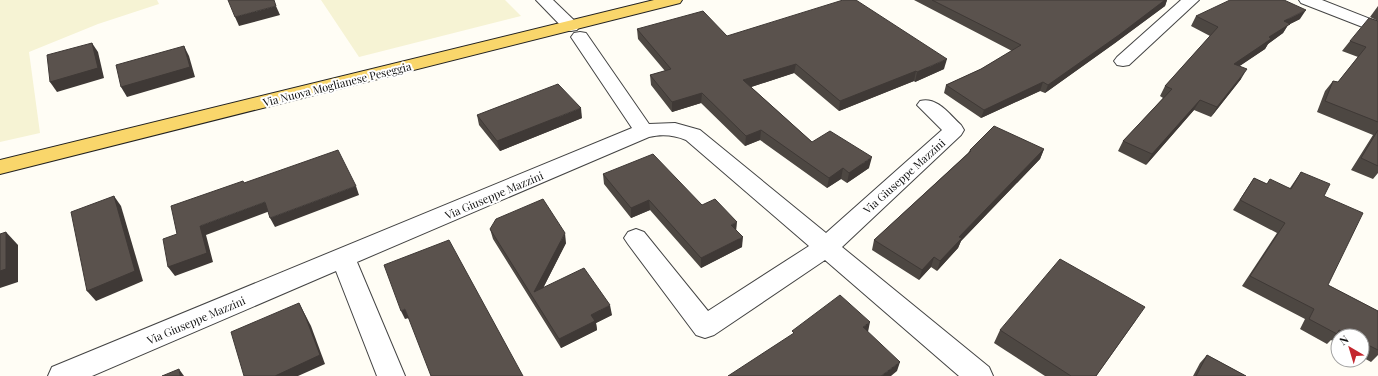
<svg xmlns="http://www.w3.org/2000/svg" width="1378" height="376" font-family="'Playfair Display',serif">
	<rect width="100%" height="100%" fill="#fffdf5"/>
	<g fill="#f6f3d4">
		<polygon points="0,0 157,0 159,4 98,24 29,52 40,133 0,142"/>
		<polygon points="321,0 505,0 521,16 359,57"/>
	</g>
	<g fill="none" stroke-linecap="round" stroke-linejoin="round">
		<defs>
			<g id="minor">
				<polygon points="536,0 553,0 580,26 577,30 571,31 565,30"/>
				<polygon points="1181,0 1199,0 1129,65 1123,66 1117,65 1114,61 1117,57"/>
				<polygon points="1299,0 1322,0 1378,22 1378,33 1301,3"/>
				<path d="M 580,32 L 586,33 L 649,124 L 675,123 L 700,130 L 826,233 L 942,130 L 917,105 L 920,101 C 937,96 950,115 961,125 L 964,130 L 961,135 L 842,247 L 989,367 L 993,376 L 959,376 L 825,260 L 714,335 L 705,338 L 696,335 L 628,244 L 624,238 L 628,232 L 636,229 L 644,232 L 708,311 L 809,246 L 686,140 C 674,135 662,134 649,137 L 357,262 L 405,376 L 377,376 L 336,271 L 92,376 L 48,376 L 52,367 L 632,128 L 571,37 L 574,33 Z"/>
			</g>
			<polygon id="major" points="654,0 682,0 680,3 0,174 0,160"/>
		</defs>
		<use href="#minor" stroke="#444" stroke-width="2"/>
		<use href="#major" stroke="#222" stroke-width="2"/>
		<use href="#minor" fill="#fff" fill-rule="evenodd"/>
		<use href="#major" fill="#f9d66b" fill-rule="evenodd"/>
	</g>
	<g fill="#4d4742">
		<polygon points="914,0 1167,0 1165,6 1115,43 1045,93 1040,91 981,118 944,93 946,85 981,69 1012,51"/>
		<polygon points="1378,6 1378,21 1370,17"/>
		<polygon points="1196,16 1300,19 1288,25 1283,33 1268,44 1265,49 1239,66 1241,79 1211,117 1194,110 1146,165 1118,151 1123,141 1163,98 1160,96 1165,86 1210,36 1191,26"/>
		<polygon points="1378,21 1378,173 1373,179 1351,170 1373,135 1317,112 1325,91 1333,81 1338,82 1358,57 1342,51 1350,41"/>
		<polygon points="637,29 727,36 944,69 915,82 914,81 839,111 794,73 751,87 812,142 869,168 847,183 841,179 827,188 760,140 745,146 701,103 672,112 651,85 650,75 665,71 638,39"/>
		<polygon points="477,115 582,118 500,151 479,125"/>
		<polygon points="1044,149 1040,159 961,241 958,248 937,271 931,267 919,280 872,250 874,240 968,153 970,150"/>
		<polygon points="1301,172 1324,196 1328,285 1378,311 1378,355 1371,362 1362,357 1362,336 1338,336 1338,344 1331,340 1327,344 1300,329 1305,319 1242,286 1277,233 1233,210 1254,178 1267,184 1290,188"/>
		<polygon points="603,174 702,205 736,230 742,247 701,268 650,210 631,218 604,184"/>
		<polygon points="490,229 566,243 543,288 612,315 596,323 597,330 561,348 493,239"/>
		<polygon points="1136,320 1096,376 1045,376 994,343 1000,330"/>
		<polygon points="1207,355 1246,376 1193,376 1200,363"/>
	</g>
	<g fill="#3f3936">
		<polygon points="1165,0 1167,0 1165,6 1115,43 1045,93 1048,85"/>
		<polygon points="276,6 280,15 239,26 235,17"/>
		<polygon points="1306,10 1300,19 1288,25 1283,33 1268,44 1265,49 1228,74 1234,64 1269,37 1284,21"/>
		<polygon points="92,43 98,52 104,78 57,92 50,82"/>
		<polygon points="184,46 189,56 195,77 127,97 121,87"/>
		<polygon points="947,59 944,69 915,82 917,72"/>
		<polygon points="796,64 794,73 742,90 743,80"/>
		<polygon points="1247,69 1241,79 1211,117 1217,107"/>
		<polygon points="916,71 914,81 839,111 840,101"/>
		<polygon points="1043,82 1040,91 981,118 984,110"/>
		<polygon points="702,93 701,103 672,112 672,102"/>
		<polygon points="1200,100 1194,110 1146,165 1152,154"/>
		<polygon points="581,108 582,118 500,151 497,141"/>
		<polygon points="761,130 760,140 745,146 746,136"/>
		<polygon points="1044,149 1040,159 961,241 958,248 937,271 940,261 959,237"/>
		<polygon points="872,157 869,168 847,183 849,173"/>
		<polygon points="843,168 841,179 827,188 829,178"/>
		<polygon points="356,186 359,195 275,227 270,218"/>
		<polygon points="114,196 121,206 143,281 96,301 87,291"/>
		<polygon points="649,200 650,210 631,218 631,208"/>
		<polygon points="265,202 270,211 206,235 213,262 175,276 168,267 200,226"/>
		<polygon points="737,222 736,232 731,225"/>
		<polygon points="6,232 18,245 18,282 0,288 0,271"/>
		<polygon points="565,233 566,243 536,302 534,292"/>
		<polygon points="743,237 742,247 701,268 701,258"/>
		<polygon points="934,257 931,267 919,280 922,270"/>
		<polygon points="299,303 311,326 325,364 298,376 275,376"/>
		<polygon points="610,305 612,315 596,323 597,330 561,348 559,339 591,315"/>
		<polygon points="405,309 409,318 405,319 401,311"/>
		<polygon points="870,322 868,332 863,327"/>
		<polygon points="900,362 897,371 891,376 881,376"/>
		<polygon points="179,369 184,376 180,376"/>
	</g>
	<g fill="#5a524d" stroke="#3f3936">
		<polygon points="228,0 274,0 276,6 235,17"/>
		<polygon points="843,0 856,0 947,59 917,72 916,71 840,101 796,64 743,80 812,142 830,131 872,157 849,173 843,168 829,178 761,130 746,136 702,93 672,102 650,75 671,69 637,29 703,11 727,36"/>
		<polygon points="932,0 1165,0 1119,35 1048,85 1043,82 984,110 946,85 981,69 1021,45"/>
		<polygon points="1230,0 1284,0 1306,10 1284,21 1290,24 1269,37 1271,39 1234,64 1247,69 1217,107 1200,100 1152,154 1123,141 1172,89 1165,86 1218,27 1196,16"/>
		<polygon points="1369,18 1378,21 1378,122 1325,101 1333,81 1338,82 1366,47 1350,41"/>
		<polygon points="92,43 98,68 50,82 47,55"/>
		<polygon points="184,46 190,67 121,87 116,65"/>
		<polygon points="558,84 581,108 497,141 477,115"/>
		<polygon points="994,126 1044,149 959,237 962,238 940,261 934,257 922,270 874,240 971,151 970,150"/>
		<polygon points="1378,130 1378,166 1361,158"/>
		<polygon points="338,150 356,186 270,218 265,202 200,226 207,253 168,267 163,239 177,234 171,206 243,181 244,183"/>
		<polygon points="653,154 702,205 715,199 737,222 731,225 743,237 701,258 649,200 631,208 603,174"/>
		<polygon points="1301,172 1330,184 1324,196 1363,213 1328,285 1378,311 1378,350 1362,342 1362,336 1351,336 1339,330 1337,334 1309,319 1314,309 1250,276 1285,223 1240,200 1254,178 1267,184 1270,179 1291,189"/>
		<polygon points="114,196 135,271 87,291 71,212"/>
		<polygon points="543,199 565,233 534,292 584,268 610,305 591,315 595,321 559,339 490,229 496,219"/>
		<polygon points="6,232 6,269 0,271 0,234"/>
		<polygon points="449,240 523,376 431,376 405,309 401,311 384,265"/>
		<polygon points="1060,259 1145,307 1096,376 1071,376 1000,330"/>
		<polygon points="840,295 870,322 863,327 900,362 881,376 728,376 794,333 792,331"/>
		<polygon points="299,303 306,318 320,355 275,376 244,376 231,332"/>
		<polygon points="1207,355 1246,376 1196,376"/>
		<polygon points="179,369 180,376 162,376"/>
	</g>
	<g text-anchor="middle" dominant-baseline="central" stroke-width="4" stroke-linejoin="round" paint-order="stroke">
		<g font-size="11" fill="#111" stroke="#fff">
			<text transform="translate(337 84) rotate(-14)">Via Nuova Moglianese Peseggia</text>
			<text transform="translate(904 176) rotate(-42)">Via Giuseppe Mazzini</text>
			<text transform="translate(494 195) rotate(-23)">Via Giuseppe Mazzini</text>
			<text transform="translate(196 320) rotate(-23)">Via Giuseppe Mazzini</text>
		</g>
	</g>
	<g transform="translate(1350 348) rotate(322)"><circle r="19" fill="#ffffff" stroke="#a0a0a0"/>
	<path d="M0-3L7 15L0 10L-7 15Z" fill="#c4262e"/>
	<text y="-6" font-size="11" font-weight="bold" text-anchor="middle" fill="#111111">N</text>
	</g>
</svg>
